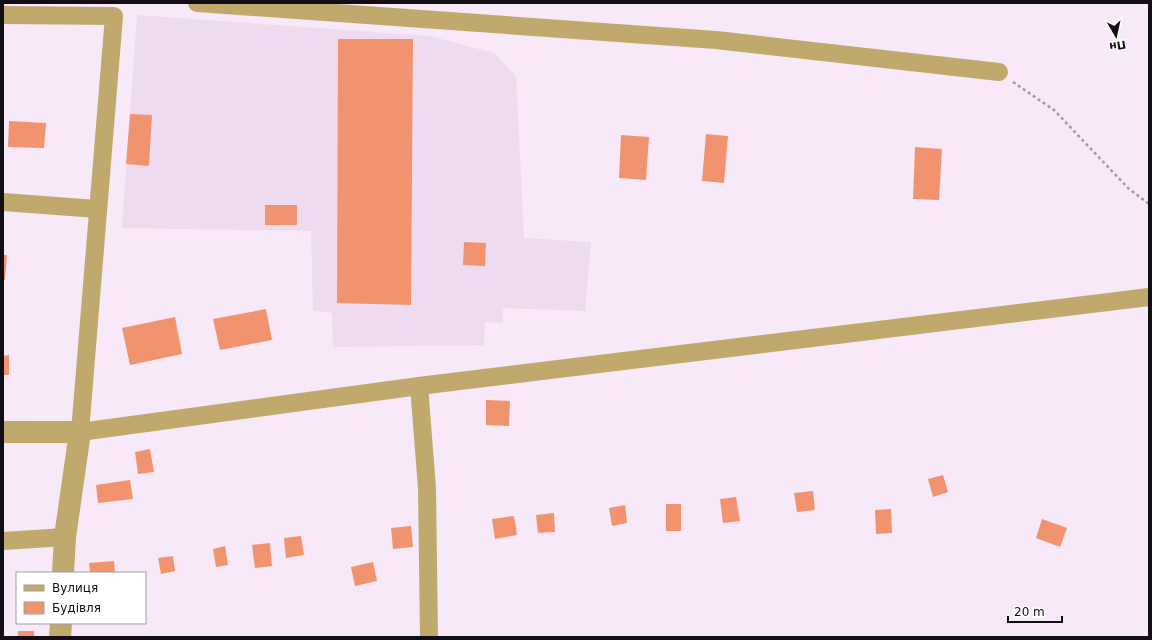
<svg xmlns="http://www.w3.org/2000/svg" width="1152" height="640" font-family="'DejaVu Sans',sans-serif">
	<rect width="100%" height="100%" fill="#f7e9f7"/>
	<polygon fill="#eedbef" points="137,15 430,36 494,53 516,76 524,238 591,242 585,311 503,308 503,323 485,322 484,345 333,347 332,313 313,311 311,231 122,228"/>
	<g fill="#f2936f">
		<polygon points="338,39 413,39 411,305 337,303"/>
		<polygon points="130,114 152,115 149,166 126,164"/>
		<polygon points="9,121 46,123 44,148 8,147"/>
		<polygon points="706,134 728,136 724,183 702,181"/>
		<polygon points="621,135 649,137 646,180 619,178"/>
		<polygon points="915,147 942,149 939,200 913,199"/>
		<rect x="265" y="205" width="32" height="20"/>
		<polygon points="464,242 486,243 485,266 463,265"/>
		<polygon points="3,255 7,255 5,280 3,280"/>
		<polygon points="266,309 272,340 220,350 213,319"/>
		<polygon points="175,317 182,354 130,365 122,328"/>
		<polygon points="9,355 9,375 3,375 3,356"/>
		<polygon points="486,400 510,401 509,426 486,425"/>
		<polygon points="150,449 154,472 138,474 135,452"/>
		<polygon points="943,475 948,492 933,497 928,479"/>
		<polygon points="130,480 133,499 98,503 96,485"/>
		<polygon points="813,491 815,510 797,512 794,493"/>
		<polygon points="736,497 740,521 723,523 720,499"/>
		<rect x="666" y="504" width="15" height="27"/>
		<polygon points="625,505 627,523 612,526 609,508"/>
		<polygon points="891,509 892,533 876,534 875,510"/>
		<polygon points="554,513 555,532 538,533 536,515"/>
		<polygon points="514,516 517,535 495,539 492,519"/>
		<polygon points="1042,519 1067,528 1060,547 1036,538"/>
		<polygon points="411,526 413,547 393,549 391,528"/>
		<polygon points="301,536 304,555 286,558 284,538"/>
		<polygon points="270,543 272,566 255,568 252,545"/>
		<polygon points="225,546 228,565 216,567 213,549"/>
		<polygon points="173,556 175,571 161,574 158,558"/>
		<polygon points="114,561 115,573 90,573 89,563"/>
		<polygon points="373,562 377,581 355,586 351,567"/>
		<rect x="18" y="631" width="16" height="6"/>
	</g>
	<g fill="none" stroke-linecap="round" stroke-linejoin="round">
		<polyline stroke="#a399a4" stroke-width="2.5" stroke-dasharray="3 3" stroke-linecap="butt" points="1013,82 1054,110 1128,188 1149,204"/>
		<g stroke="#bfa96c" stroke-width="18">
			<polyline points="197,3 716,40 999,72"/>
			<polyline points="3,15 114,16 80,432 419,386 1149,297"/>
			<polyline points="3,202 97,209"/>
			<polyline points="419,386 427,488 429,637"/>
			<polyline points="3,541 65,537"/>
		</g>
		<g stroke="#bfa96c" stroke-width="22">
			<polyline points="3,432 80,432 65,537 63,573"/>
			<polyline points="60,637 61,623"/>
		</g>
	</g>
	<rect width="1152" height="640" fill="none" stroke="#120e13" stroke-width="8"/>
	<rect x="16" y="572" width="130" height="52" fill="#ffffff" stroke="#a09fa1"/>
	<rect x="24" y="585" width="20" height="6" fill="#bfa96c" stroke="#a09fa1"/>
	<text x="52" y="592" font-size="12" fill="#120e13">Вулиця</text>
	<rect x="24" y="602" width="20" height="12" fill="#f2936f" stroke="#a09fa1"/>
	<text x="52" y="612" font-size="12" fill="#120e13">Будівля</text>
	<g transform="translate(1116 36) rotate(171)" stroke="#ffffff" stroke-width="3" paint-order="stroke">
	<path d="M0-3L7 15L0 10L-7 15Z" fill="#120e13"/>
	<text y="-6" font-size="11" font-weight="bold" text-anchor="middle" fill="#120e13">Пн</text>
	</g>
	<path d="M1008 616v6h54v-6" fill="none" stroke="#120e13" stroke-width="2"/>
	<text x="1014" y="616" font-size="12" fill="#120e13" stroke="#ffffff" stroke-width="3" paint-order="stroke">20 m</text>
</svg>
